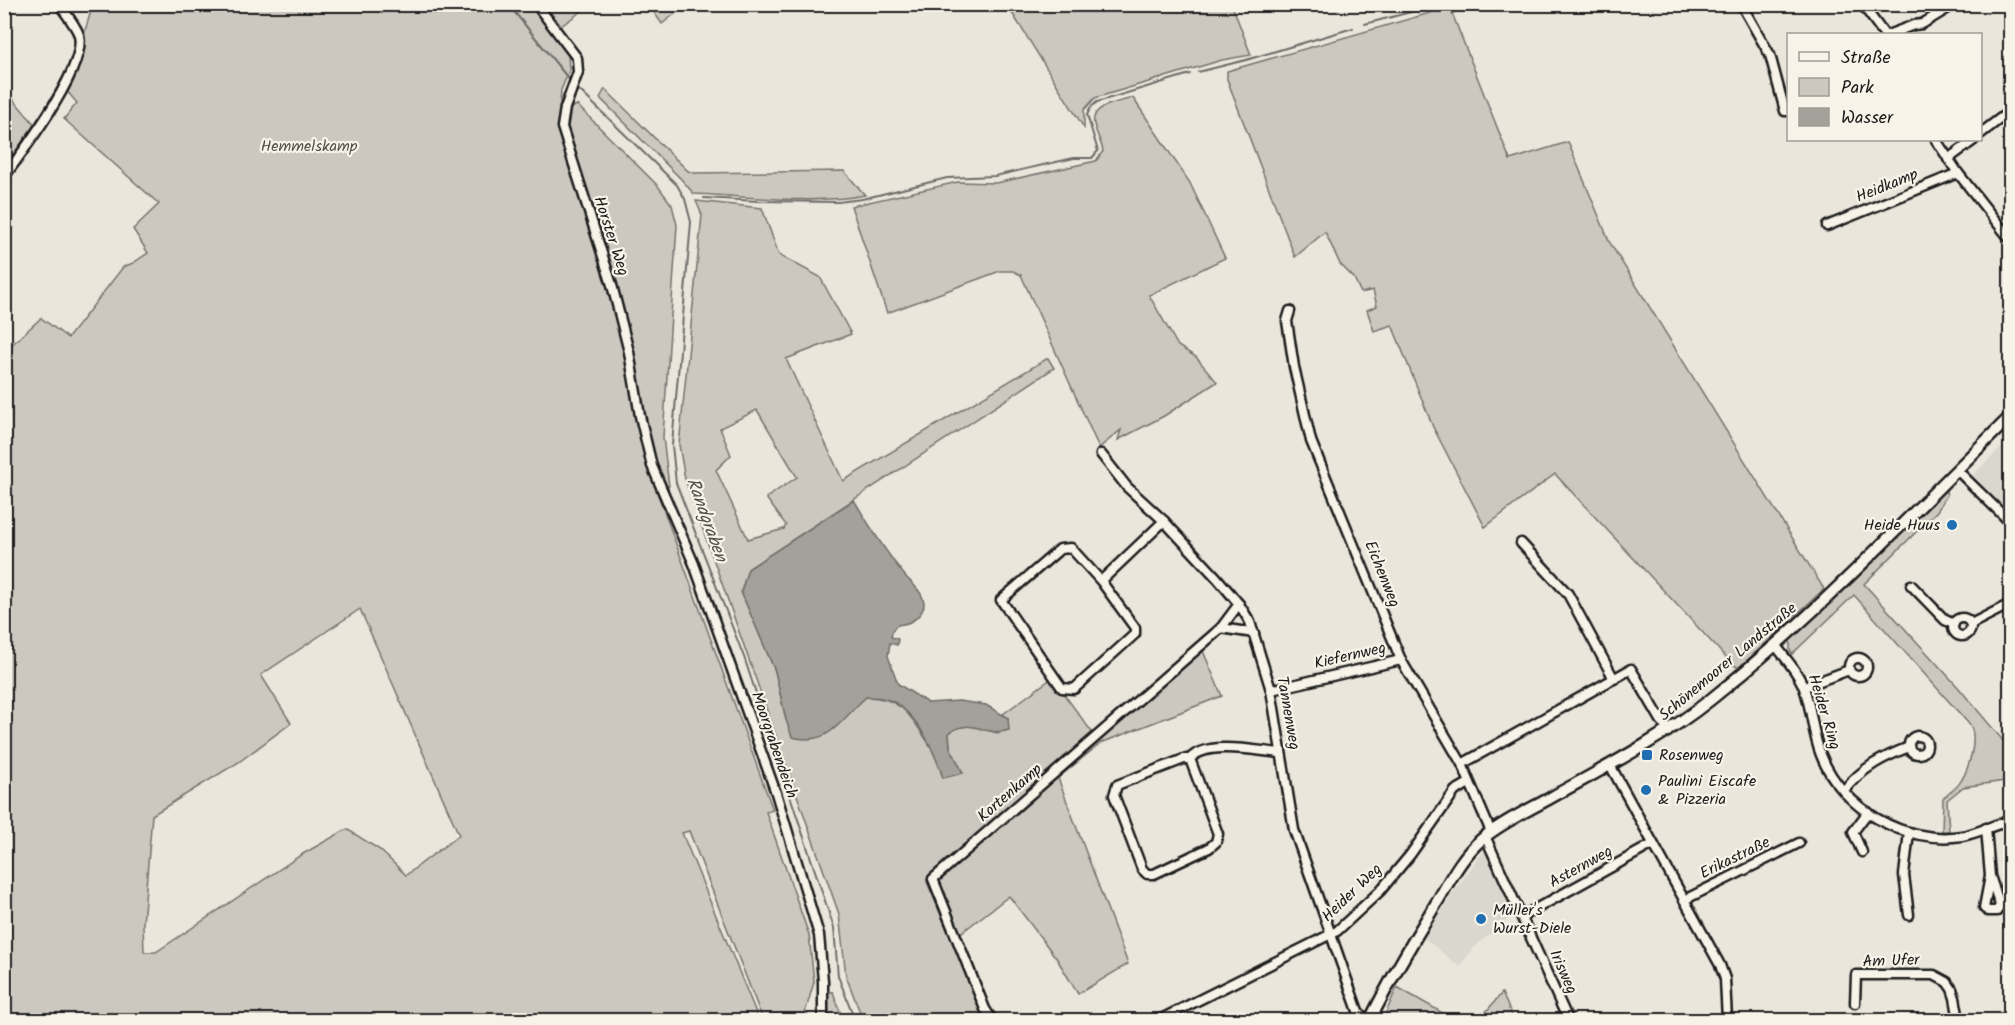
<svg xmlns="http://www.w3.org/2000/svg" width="2015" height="1025" font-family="Kalam,sans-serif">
	<rect width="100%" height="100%" fill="#eae6dc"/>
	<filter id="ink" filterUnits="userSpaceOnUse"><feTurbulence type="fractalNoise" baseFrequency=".0167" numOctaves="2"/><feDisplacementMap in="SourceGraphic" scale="12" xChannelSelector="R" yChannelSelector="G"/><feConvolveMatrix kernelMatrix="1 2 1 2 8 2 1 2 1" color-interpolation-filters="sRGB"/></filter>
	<g filter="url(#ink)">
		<g fill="#dad7ce">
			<polygon points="2010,439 2010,514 1973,475"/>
			<polygon points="1485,849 1489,852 1516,913 1473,948 1460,967 1424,938 1451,895"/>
		</g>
		<g fill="#ccc8c0" stroke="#74726e" stroke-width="1.5" fill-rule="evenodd">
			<path d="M 93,4 L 530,5 L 568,53 L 569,71 L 561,90 L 558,127 L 608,286 L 625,353 L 636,417 L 648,467 L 773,810 L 766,812 L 809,935 L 814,982 L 803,1020 L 763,1020 L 689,831 L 682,833 L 759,1020 L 5,1020 L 5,351 L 41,318 L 68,338 L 123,267 L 133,263 L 148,253 L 133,229 L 159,204 L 64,119 L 77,103 L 67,91 ZM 360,609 L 459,835 L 406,875 L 380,850 L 347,829 L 301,855 L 156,952 L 144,952 L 143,924 L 152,815 L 239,762 L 291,723 L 261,675 Z"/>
			<polygon points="545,5 590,5 561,26"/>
			<polygon points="649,5 686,5 662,24"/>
			<polygon points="1007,5 1232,5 1251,55 1222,60 1095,98 1084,110 1084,128"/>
			<polygon points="1458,5 1482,5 1452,13 1510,160 1568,142 1610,243 1824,589 1739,668 1732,664 1555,474 1485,527 1433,427 1392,325 1374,331 1367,310 1377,306 1373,290 1361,293 1354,278 1340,264 1325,232 1295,257 1227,79 1227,71"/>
			<path d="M 605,89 L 688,171 L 694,173 L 844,171 L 865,195 C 815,205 746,196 694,194 L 681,179 L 600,98 Z"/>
			<polygon points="5,90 37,127 5,174"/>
			<path d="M 1133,98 L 1190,183 L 1225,258 L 1149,295 L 1178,346 L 1196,357 L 1217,382 L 1164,416 L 1118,440 L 1121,430 L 1099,448 L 1021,275 L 1013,271 L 1000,271 L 887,313 L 851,206 L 958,182 L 996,183 L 1096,161 L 1103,151 C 1101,141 1096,133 1094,124 C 1090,105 1119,102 1133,98 Z"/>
			<polygon points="577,105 658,186 672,205 677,225 663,437 669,486 664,488 655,465 566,127 569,109"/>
			<path d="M 696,201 L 762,208 L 779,255 L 820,277 L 851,334 L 786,359 L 843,481 L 1048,358 L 1054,368 L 748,569 L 741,592 L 775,671 L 786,720 L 852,709 L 866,697 C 906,697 912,721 933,749 C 940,758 953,765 963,773 L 950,747 L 949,733 C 966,720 979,728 998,733 L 1008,718 L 1003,714 L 1052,678 L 1097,739 L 1203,651 L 1222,696 L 1101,743 L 1058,778 L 1128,964 L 1078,994 L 1057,959 L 1009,896 L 957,936 L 945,892 L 927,882 L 985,1020 L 863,1020 L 846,976 L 839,914 L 685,479 L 679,445 L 702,215 ZM 757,410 L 797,477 L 766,498 L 786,525 L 784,529 L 748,539 L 716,470 L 731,455 L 720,428 Z"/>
			<path d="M 1945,487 L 1947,495 L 1937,511 L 1864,584 L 1958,687 L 2005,743 L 2010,746 L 2010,777 L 2004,778 L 2004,781 L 1963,787 L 1947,800 L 1949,831 L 1942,831 L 1943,798 C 1949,793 1957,788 1961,781 C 1969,768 1979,737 1969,724 L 1854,595 L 1792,654 L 1790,651 L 1790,640 Z"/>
			<polygon points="1397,987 1455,1020 1383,1020"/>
			<polygon points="828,992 833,992 843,1020 829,1020"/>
			<polygon points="1502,993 1514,1020 1479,1020"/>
		</g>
		<path fill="#a3a19a" stroke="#6d6c68" stroke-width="1.5" d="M 854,500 C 870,527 886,553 906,577 C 913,584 924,594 924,604 C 924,611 917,619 910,622 C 899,627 895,620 891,637 L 898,639 L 897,645 L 890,643 L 888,656 L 898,684 L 928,703 L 959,701 L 986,705 L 1008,718 L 1009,730 C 985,738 972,716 949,733 L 950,747 L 963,773 L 943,778 C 934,750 920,718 894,702 C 885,697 875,697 866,697 C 841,719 830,747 792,737 L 786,720 L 775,671 L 741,592 L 748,569 Z"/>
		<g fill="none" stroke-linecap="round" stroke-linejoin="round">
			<g stroke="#6d6c68" stroke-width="2">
				<polyline points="508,4 572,83"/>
				<polyline points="1365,24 1441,4"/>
				<polyline points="1198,72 1246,60 1353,28"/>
				<polyline points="576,87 677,185 685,199 691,222 672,445 676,483 744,657 834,928 838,976 855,1020"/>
				<polyline points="704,198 758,201 838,202 862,199 947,178 995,176 1074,158 1092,158 1098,151 1087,115 1091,107 1097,102 1190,74"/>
			</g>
			<defs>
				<g id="minor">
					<polyline points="536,4 577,58 578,72 565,108 562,127 612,285 629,352 640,416 652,466 694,564 776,793 819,935 823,981 823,1020"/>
					<polyline points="1741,4 1770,55 1785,111 1788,111"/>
					<polyline points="1862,4 1884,34"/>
					<polyline points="1890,34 1914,25 1922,24 1955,4"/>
					<polyline points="1980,134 2010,111"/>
					<polyline points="1936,140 1958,173 2010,239"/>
					<polyline points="1948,159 1974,140"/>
					<path d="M 4,177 C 24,150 87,67 79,35 C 75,24 66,14 59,4"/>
					<polyline points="1827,226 1958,173"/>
					<polyline points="1290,311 1287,321 1294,367 1311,441 1401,660 1462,764 1491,832"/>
					<polyline points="1101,454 1127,487 1164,521 1217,578 1239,604 1250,622 1271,690 1294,830 1358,1011 1366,1020"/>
					<polyline points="1957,470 2010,522"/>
					<polyline points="1521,543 1568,594 1614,679"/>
					<polyline points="1101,581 1135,628 1135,634 1074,689 1062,688 1001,600 1060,549 1071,548 1101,581 1164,521"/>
					<polyline points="1911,585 1945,620 1954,624"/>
					<circle cx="1962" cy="627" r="9"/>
					<polyline points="1971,624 2010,604"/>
					<polyline points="1221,628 1254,633"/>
					<path d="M 1776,646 C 1786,659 1798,672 1804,688 C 1812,709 1812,733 1821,755 C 1842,809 1905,845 1962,836 C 1979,833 1994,824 2010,821"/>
					<circle cx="1858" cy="667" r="9"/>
					<polyline points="1804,687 1849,670"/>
					<polyline points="1271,690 1401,660"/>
					<circle cx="1918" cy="745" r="9"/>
					<path d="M 1190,759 L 1218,834 L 1216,842 L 1209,848 L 1154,874 L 1147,874 L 1142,869 L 1114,795 L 1117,785 L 1184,759 L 1190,759 C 1206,740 1257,751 1280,753"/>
					<polyline points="1462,764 1631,669 1668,732"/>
					<polyline points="1610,765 1720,965 1725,979 1727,1020"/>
					<path d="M 1844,790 C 1864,767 1881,758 1909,747"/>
					<polyline points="1986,828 1990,876 1984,908 1988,911 1997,911 2000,905 1990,876"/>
					<polyline points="1485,836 1568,1020"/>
					<polyline points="1862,852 1853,832 1868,812"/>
					<polyline points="1684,900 1799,843"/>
					<polyline points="1909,915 1904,875 1909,832"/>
					<polyline points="1523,916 1653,844"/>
					<polyline points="1855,1003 1856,975 1934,975 1947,982 1952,989 1955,998 1959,1020"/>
					<polyline points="1161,1019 1337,931 1380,891 1410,855 1455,791 1469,783"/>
					<polyline points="992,1020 985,1009 933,879 1221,628 1239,604"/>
				</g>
				<path id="tertiary" d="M 1370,1020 C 1390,980 1413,941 1437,902 C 1450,880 1462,856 1482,839 C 1502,822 1529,810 1552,797 C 1606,767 1661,739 1710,700 C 1818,614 1912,513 2010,417"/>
			</defs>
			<use href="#minor" stroke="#1c1c1c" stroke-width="13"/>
			<use href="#tertiary" stroke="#1c1c1c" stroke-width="15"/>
			<use href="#minor" stroke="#f7f3e8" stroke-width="8"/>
			<use href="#tertiary" stroke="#f7f3e8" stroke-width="10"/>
		</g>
	</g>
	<g fill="#1f6fb2" stroke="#f7f3e8" stroke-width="2">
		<circle cx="1952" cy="525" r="6"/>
		<rect x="1641" y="749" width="12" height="12" rx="3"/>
		<circle cx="1646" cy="790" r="6"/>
		<circle cx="1481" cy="919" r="6"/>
	</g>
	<g text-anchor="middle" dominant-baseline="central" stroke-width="4.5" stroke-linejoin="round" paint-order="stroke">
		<g font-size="16" fill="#51504d" stroke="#f7f3e8">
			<text x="309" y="146">Hemmelskamp</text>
		</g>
		<g font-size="16" fill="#1c1c1c" stroke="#f7f3e8">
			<text transform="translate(1887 186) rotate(-22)">Heidkamp</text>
			<text transform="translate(611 236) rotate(72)">Horster Weg</text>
			<text transform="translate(1382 574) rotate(68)">Eichenweg</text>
			<text transform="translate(1350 656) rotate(-13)">Kiefernweg</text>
			<text transform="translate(1728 662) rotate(-40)">Schönemoorer Landstraße</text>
			<text transform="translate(1824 712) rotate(73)">Heider Ring</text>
			<text transform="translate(1288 713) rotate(80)">Tannenweg</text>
			<text transform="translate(774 745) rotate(71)">Moorgrabendeich</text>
			<text transform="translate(1010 793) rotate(-41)">Kortenkamp</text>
			<text transform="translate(1735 858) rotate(-26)">Erikastraße</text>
			<text transform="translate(1581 867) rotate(-29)">Asternweg</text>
			<text transform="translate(1352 893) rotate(-44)">Heider Weg</text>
			<text transform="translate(1891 961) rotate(-2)">Am Ufer</text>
			<text transform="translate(1563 972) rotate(66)">Irisweg</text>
		</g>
		<g font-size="16" fill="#1c1c1c" stroke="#f7f3e8" text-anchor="start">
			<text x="1940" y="525" text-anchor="end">Heide Huus</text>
			<text x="1659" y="755">Rosenweg</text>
			<text x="1658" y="781">Paulini Eiscafe<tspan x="1658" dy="18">&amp; Pizzeria</tspan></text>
			<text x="1493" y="910">Müller's<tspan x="1493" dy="18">Wurst-Diele</tspan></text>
		</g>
		<g font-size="18" font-style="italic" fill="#52514e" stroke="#f7f3e8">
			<text transform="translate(706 520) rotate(70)">Randgraben</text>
		</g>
	</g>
	<rect width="2015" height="1025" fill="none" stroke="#f7f3e8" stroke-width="24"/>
	<rect x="12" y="12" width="1991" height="1001" fill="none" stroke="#1c1c1c" stroke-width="2" filter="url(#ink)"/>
	<rect x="1787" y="33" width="195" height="108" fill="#f7f3e8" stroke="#9f9d96" stroke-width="1.5"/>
	<rect x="1799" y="52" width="30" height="9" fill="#f7f3e8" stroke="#9f9d96" stroke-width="1.5"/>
	<text x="1841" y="63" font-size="18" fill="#1c1c1c">Straße</text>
	<rect x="1799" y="78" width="30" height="18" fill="#ccc8c0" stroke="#9f9d96" stroke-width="1.5"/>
	<text x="1841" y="93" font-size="18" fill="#1c1c1c">Park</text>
	<rect x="1799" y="108" width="30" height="18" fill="#a3a19a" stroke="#9f9d96" stroke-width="1.5"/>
	<text x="1841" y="123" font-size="18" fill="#1c1c1c">Wasser</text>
</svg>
